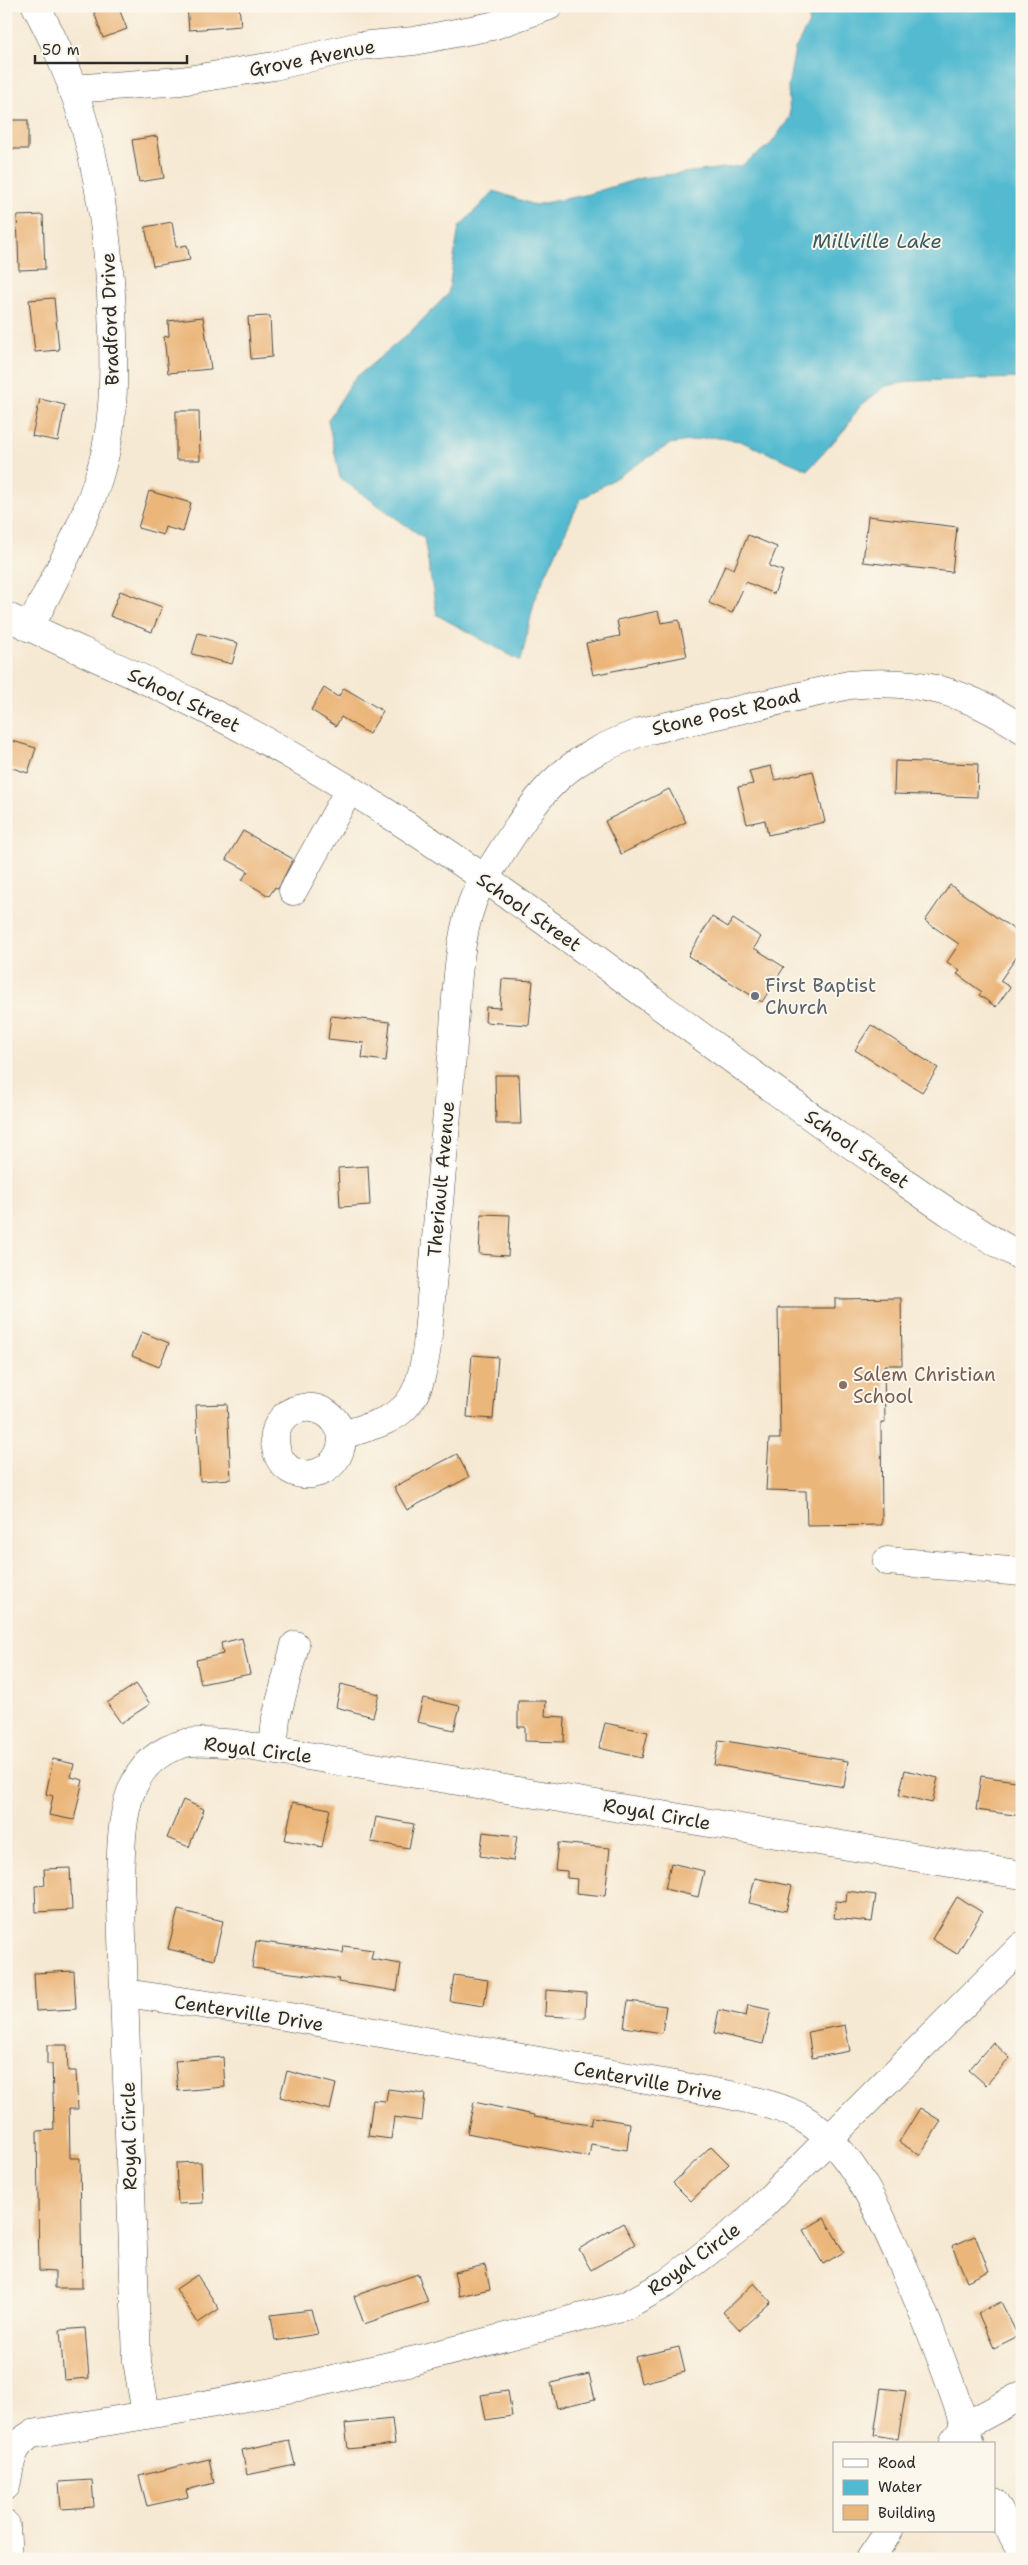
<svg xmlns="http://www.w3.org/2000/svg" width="1028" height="2565" font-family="'Shantell Sans',sans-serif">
	<rect width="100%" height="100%" fill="#fbf7ec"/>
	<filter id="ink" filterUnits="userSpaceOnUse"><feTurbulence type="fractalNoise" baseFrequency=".02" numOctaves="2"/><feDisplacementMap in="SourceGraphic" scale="10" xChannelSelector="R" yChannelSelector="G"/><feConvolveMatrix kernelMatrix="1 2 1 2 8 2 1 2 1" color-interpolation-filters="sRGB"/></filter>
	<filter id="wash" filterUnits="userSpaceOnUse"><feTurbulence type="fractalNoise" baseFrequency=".0096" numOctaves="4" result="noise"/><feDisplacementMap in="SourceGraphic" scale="20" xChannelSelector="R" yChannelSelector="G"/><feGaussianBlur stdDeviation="1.12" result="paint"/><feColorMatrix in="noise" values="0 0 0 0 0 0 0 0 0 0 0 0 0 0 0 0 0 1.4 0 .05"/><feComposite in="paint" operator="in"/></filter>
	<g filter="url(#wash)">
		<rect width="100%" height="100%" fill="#f6e9d3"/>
		<polygon fill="#52bad0" stroke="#3e727e" points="810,6 1022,6 1022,378 913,381 886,386 860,406 845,429 808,470 740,441 712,437 670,444 580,500 535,598 521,661 437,615 424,538 340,478 328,420 354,379 408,334 448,294 459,227 494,191 534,205 585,195 641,178 741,166 771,144 790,117 788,87 795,49 809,23"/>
		<g id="blocks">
			<g fill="#ebb67a">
				<polygon points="92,6 118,6 127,29 103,38"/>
				<polygon points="187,6 239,6 241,26 189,30"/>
				<rect x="6" y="120" width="22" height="29"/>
				<polygon points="157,136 164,178 139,182 132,140"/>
				<polygon points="43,215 45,269 19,270 17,216"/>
				<polygon points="172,222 176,247 187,245 190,260 153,266 145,227"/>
				<polygon points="54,298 59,350 35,352 29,300"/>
				<polygon points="270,316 272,357 251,359 248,317"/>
				<polygon points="203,317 211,369 168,373 164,337 169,336 168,321"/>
				<polygon points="40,399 65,405 58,441 32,436"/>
				<polygon points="176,411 199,411 200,460 176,460"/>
				<polygon points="149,491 191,503 183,532 165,527 163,535 138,528"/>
				<polygon points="868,516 957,527 952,572 863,562"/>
				<polygon points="748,535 777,547 769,566 783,571 774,594 746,582 732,613 709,603 725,565 734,569"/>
				<polygon points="120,591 162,607 152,632 110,616"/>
				<polygon points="658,611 661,623 679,620 687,656 593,675 586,643 620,636 617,620"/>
				<polygon points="198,633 238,643 232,664 192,654"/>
				<polygon points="324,688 338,697 344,688 383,711 369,734 341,717 336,726 311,710"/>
				<polygon points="6,739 36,748 28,773 6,766"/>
				<polygon points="895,761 978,764 977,797 894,794"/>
				<polygon points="771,766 775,780 813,771 825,822 768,835 765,820 747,824 738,787 753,784 749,771"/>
				<polygon points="669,789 686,822 621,854 605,821"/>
				<polygon points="243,831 293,859 278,889 275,887 269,896 242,880 248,871 226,859"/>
				<polygon points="950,885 1022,935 1022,949 1000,981 1010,987 996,1007 979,995 982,992 957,974 960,971 947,962 959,944 925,921"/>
				<polygon points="712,917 728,927 733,919 761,937 754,948 784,967 762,1002 688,956"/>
				<polygon points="502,979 533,981 529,1025 485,1022 486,1007 500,1008"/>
				<polygon points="331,1016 390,1022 386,1061 362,1058 364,1043 328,1039"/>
				<polygon points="871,1025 938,1068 922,1092 855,1050"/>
				<polygon points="495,1075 519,1075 521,1124 496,1124"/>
				<polygon points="368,1166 370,1205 340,1207 338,1168"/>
				<polygon points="481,1214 510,1215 508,1256 479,1254"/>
				<polygon points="901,1298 902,1365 884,1365 885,1423 881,1423 882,1525 807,1526 806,1491 766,1490 769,1439 780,1439 778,1308 835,1308 835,1299"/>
				<polygon points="142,1332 169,1343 159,1367 132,1356"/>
				<polygon points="472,1355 498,1357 493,1419 467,1417"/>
				<polygon points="227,1404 231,1479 200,1481 196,1405"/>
				<polygon points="457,1454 469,1477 407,1510 394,1487"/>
				<polygon points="242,1638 250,1674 201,1684 196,1660 223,1654 221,1643"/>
				<polygon points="136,1684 150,1704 121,1723 107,1703"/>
				<polygon points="341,1684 379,1694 373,1717 336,1707"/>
				<polygon points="423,1698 460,1706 454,1730 417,1722"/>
				<polygon points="518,1701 546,1701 545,1716 565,1717 564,1742 525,1741 525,1727 518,1727"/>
				<polygon points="605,1723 648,1732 642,1758 599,1748"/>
				<polygon points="719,1740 848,1761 844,1787 714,1765"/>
				<polygon points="53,1759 74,1764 71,1777 83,1780 74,1820 49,1815 53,1796 46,1794"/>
				<polygon points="905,1770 938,1778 932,1803 899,1795"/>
				<polygon points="981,1776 1022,1782 1022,1816 976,1810"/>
				<polygon points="183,1800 204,1809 189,1847 167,1838"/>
				<polygon points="293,1802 330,1809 322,1847 285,1840"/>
				<polygon points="376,1817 414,1824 409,1848 371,1842"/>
				<polygon points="483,1832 517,1836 513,1861 480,1856"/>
				<polygon points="558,1843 610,1848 605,1896 576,1893 577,1879 567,1878 567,1871 555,1870"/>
				<polygon points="671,1863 704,1871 698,1897 665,1889"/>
				<polygon points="70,1868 72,1910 36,1912 35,1886 45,1885 44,1869"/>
				<polygon points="755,1878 792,1886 786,1911 749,1903"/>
				<polygon points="847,1891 876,1895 872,1922 834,1918 836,1901 846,1902"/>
				<polygon points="957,1897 982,1912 957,1954 932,1939"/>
				<polygon points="178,1910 223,1921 214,1960 168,1949"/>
				<polygon points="256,1941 343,1953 344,1946 373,1950 371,1959 401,1964 397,1991 338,1982 339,1979 252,1968"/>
				<polygon points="74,1971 76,2009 36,2011 34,1973"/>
				<polygon points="454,1975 488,1980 484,2006 450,2001"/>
				<polygon points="546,1990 586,1993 585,2018 545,2016"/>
				<polygon points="628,2001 666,2006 662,2033 624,2027"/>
				<polygon points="748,2005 771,2010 763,2044 714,2033 719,2010 746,2016"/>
				<polygon points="845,2025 850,2051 812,2058 808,2032"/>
				<polygon points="993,2042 1010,2058 986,2085 969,2070"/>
				<polygon points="47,2045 67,2045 68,2071 76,2071 78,2109 69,2109 70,2158 80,2158 82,2288 55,2288 55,2272 39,2271 37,2131 54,2130 52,2064 47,2064"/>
				<polygon points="223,2057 225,2087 178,2091 175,2061"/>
				<polygon points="287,2071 336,2084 330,2110 280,2097"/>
				<polygon points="388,2089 425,2094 422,2121 394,2117 391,2139 368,2136 373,2100 386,2101"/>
				<polygon points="474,2102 534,2115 534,2117 591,2125 593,2117 630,2123 627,2150 591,2144 589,2157 467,2133"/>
				<polygon points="920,2108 941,2121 920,2155 899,2142"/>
				<polygon points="711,2146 729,2164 691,2201 673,2183"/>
				<polygon points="201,2162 203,2203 178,2204 176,2163"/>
				<polygon points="824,2218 844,2252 823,2264 803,2230"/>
				<polygon points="623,2223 635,2244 591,2270 579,2249"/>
				<polygon points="975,2236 989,2271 967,2281 952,2246"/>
				<polygon points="485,2265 490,2289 459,2296 454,2272"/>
				<polygon points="418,2274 428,2302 364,2324 354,2296"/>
				<polygon points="197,2275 219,2309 198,2323 176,2289"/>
				<polygon points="754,2283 771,2302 740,2330 723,2312"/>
				<polygon points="1001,2302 1018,2336 994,2348 978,2313"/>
				<polygon points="311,2310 318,2334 275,2341 271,2315"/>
				<polygon points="85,2328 89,2378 64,2380 60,2330"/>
				<polygon points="679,2347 685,2372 641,2383 635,2357"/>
				<polygon points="589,2374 595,2399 557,2408 551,2383"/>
				<polygon points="881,2388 906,2391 898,2439 874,2435"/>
				<polygon points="508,2391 512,2416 486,2420 481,2395"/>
				<polygon points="392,2419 395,2444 348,2449 345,2424"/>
				<polygon points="289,2440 295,2465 247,2475 242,2450"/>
				<polygon points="209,2459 214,2483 186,2490 188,2497 147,2506 139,2476"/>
				<polygon points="92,2480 94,2507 61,2509 59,2482"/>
			</g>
		</g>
	</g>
	<g filter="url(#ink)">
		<use href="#blocks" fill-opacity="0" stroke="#494844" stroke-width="1"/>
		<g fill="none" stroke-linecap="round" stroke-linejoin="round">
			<defs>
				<g id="minor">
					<polyline points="72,89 181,81 274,66 359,46 414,41 492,26 549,6"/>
					<path d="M 6,616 C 68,646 131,672 193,703 C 263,738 332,777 398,820 C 550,919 692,1033 840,1137 C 900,1178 958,1222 1022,1257"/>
					<path d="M 30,628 C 55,576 86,524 101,469 C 114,426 114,379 113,334 C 110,246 98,143 62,61 C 55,42 45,24 36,6"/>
					<polyline points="293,891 349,790"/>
					<path d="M 342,1435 C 344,1479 285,1490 276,1448 C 266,1405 328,1390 342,1435 C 402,1418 418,1411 427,1346 C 435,1250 443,1153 452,1057 C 456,1009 456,949 472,903 C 478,885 492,868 502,851 C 545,784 565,760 641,732 L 849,685 C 916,678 967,691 1022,729"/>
					<polyline points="887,1561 1022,1572"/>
					<polyline points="273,1750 276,1718 295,1645"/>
					<path d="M 125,1993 L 284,2016 L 725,2094 C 751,2100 780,2105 804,2119 C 853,2148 883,2220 905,2270 C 930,2327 952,2384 970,2444"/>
					<path d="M 146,2414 L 137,2361 L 120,1879 C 122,1824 121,1759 186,1743 C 201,1740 220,1743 236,1744 L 1022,1875"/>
					<polyline points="954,2441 965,2426 1022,2395"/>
					<path d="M 6,2486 C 11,2463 10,2447 32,2434 L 183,2409 L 298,2387 L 416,2360 L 625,2306 L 667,2283 L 743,2225 L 1022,1946"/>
					<polyline points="994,2502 1022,2552"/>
					<polyline points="6,2525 8,2559"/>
					<polyline points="870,2559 889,2531"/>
				</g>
			</defs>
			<use href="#minor" stroke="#494844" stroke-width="29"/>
			<use href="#minor" stroke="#fff" stroke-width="28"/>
		</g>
	</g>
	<circle fill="#6b7280" stroke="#fbf7ec" stroke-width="2" cx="755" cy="996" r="5"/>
	<circle fill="#8d6e63" stroke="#fbf7ec" stroke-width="2" cx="843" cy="1385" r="5"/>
	<g text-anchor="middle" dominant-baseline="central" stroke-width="4" stroke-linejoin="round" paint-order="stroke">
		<g font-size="19" fill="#2b2b2b" stroke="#fbf7ec">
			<text transform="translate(312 58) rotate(-11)">Grove Avenue</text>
			<text transform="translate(110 319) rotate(-92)">Bradford Drive</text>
			<text transform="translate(184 700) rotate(26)">School Street</text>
			<text transform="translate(726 712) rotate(-13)">Stone Post Road</text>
			<text transform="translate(529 912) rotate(35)">School Street</text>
			<text transform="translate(857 1149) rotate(35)">School Street</text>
			<text transform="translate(441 1179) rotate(-85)">Theriault Avenue</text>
			<text transform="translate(258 1750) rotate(7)">Royal Circle</text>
			<text transform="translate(657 1814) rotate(10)">Royal Circle</text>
			<text transform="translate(249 2013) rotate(9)">Centerville Drive</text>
			<text transform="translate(648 2081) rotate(10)">Centerville Drive</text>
			<text transform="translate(129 2136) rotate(-91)">Royal Circle</text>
			<text transform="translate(694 2259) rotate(-36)">Royal Circle</text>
		</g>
		<g font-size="19" fill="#5b616d" stroke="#fbf7ec" text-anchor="start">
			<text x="765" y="985">First Baptist<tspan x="765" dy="22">Church</tspan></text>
		</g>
		<g font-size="19" fill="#785e54" stroke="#fbf7ec" text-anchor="start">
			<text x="853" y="1374">Salem Christian<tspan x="853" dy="22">School</tspan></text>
		</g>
		<g font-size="20" font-style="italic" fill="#395d65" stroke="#fbf7ec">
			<text x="877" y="241">Millville Lake</text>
		</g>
	</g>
	<rect width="1028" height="2565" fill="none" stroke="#fbf7ec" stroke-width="25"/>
	<rect x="833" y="2442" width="162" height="90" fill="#fbf7ec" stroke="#a8a59f"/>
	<rect x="843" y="2459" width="25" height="8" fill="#ffffff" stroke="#a8a59f"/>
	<text x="878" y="2468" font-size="15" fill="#2b2b2b">Road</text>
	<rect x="843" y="2480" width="25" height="15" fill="#52bad0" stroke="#a8a59f"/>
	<text x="878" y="2492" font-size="15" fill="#2b2b2b">Water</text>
	<rect x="843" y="2505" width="25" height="15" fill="#ebb67a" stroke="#a8a59f"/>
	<text x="878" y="2518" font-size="15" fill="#2b2b2b">Building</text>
	<path d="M35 55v8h152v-8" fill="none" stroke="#2b2b2b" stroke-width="2.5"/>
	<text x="42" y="55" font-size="15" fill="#2b2b2b" stroke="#fbf7ec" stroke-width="4" paint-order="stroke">50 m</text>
</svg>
